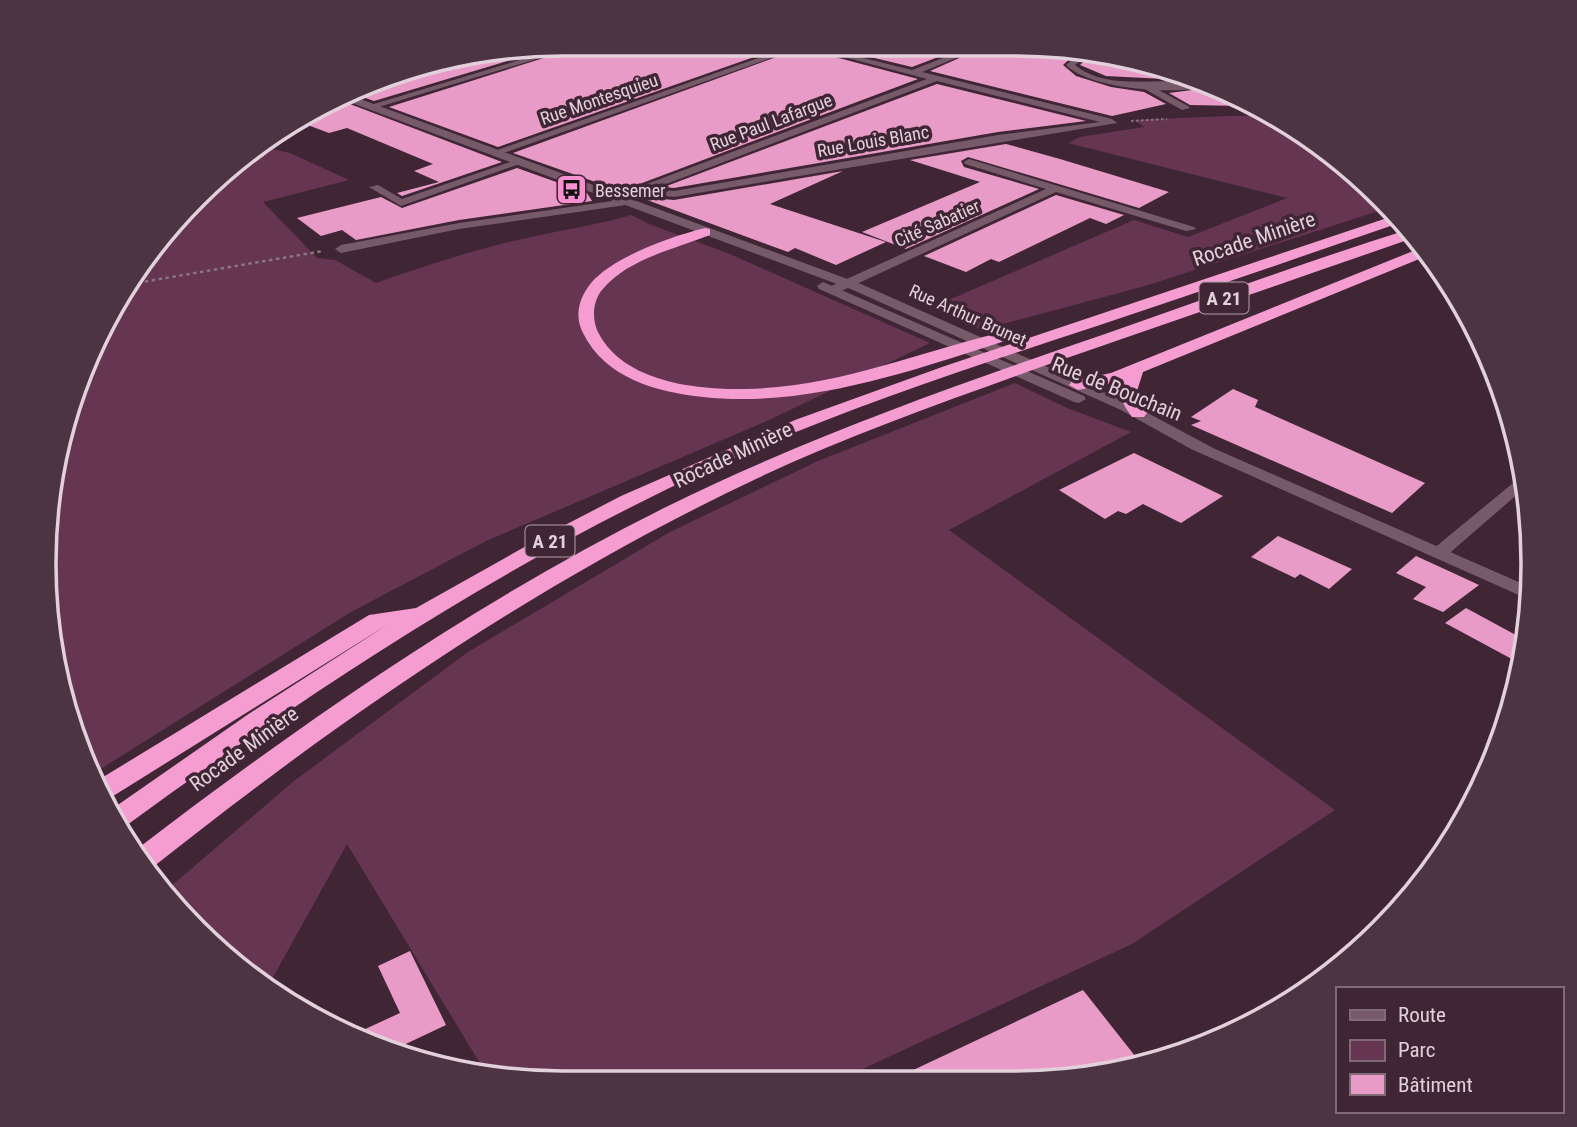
<svg xmlns="http://www.w3.org/2000/svg" width="1577" height="1127" font-family="'Roboto Condensed',sans-serif">
	<rect width="100%" height="100%" fill="#402635"/>
	<g fill="#653552">
		<polygon points="1228,116 1277,116 1388,208 1145,286 981,330 930,308 1134,220 1188,237 1287,198 1068,143 1080,137 1144,127 1134,120"/>
		<path d="M 258,146 L 290,153 L 349,180 L 263,202 L 317,258 L 335,260 L 376,283 C 430,264 485,246 541,235 C 572,228 601,224 631,215 L 649,224 L 730,254 L 930,343 L 767,421 L 486,541 L 351,612 L 91,775 L 83,763 L 48,631 L 54,462 L 97,334 L 173,221 Z"/>
		<polygon points="1015,383 1067,408 1131,432 949,530 1335,810 1132,944 839,1080 530,1082 487,1075 347,844 267,988 247,976 172,906 164,892 294,781 468,652 670,532 818,461"/>
	</g>
	<g fill="#e99bc8">
		<polygon points="564,44 374,101 360,96 387,89 382,87 511,51"/>
		<polygon points="588,44 780,48 498,147 389,107"/>
		<polygon points="801,48 918,79 621,191 513,153"/>
		<polygon points="837,49 943,51 954,51 912,67"/>
		<polygon points="975,51 1076,53 1063,65 1076,76 1111,87 1144,92 1166,104 1112,116 930,71"/>
		<polygon points="1093,53 1115,54 1184,80 1106,76 1080,65"/>
		<polygon points="937,84 1086,121 998,132 674,188 664,187"/>
		<polygon points="1207,88 1244,102 1243,106 1190,105 1169,93"/>
		<polygon points="340,102 342,101 502,162 402,196 397,193 439,182 414,171 433,164 347,128 329,133 297,121"/>
		<polygon points="1006,144 1060,159 1169,192 1139,208 968,157 961,161 964,167 1039,189 906,249 862,232 980,182 910,160"/>
		<polygon points="517,168 587,193 592,201 459,220 356,240 342,230 321,236 297,218 381,197 402,208"/>
		<polygon points="843,171 770,204 886,242 836,265 795,248 788,252 639,197 674,200"/>
		<polygon points="1056,195 1124,215 1106,224 1090,218 999,262 991,259 966,272 924,256"/>
		<polygon points="1233,389 1258,400 1255,407 1425,483 1392,513 1191,425 1201,421 1191,417"/>
		<polygon points="1134,453 1223,496 1181,523 1143,504 1126,514 1118,511 1105,519 1059,490"/>
		<polygon points="1278,536 1352,569 1329,589 1300,574 1295,578 1251,557"/>
		<polygon points="1416,556 1451,572 1479,585 1443,612 1413,599 1426,587 1396,573"/>
		<polygon points="1466,608 1525,640 1521,664 1445,623"/>
		<polygon points="410,951 446,1025 391,1051 350,1036 400,1013 378,966"/>
		<polygon points="1083,990 1139,1061 1082,1079 892,1080"/>
	</g>
	<g fill="none" stroke-linecap="round" stroke-linejoin="round">
		<polyline stroke="#8b7582" stroke-width="2" stroke-dasharray="2.5 2.5" stroke-linecap="butt" points="1131,121 1167,119"/>
		<polyline stroke="#8b7582" stroke-width="2.5" stroke-dasharray="3.5 3.5" stroke-linecap="butt" points="131,284 323,251"/>
		<g fill="#765a6a" fill-rule="evenodd">
			<polygon points="1144,82 1188,106 1190,108 1182,110 1141,87 1139,85"/>
			<polygon points="1524,474 1527,486 1445,557 1433,557 1430,553 1433,549"/>
		</g>
		<g fill="#765a6a" fill-rule="evenodd">
			<polygon points="573,44 586,44 372,109 364,107"/>
			<polygon points="787,48 799,48 498,155 489,153"/>
			<path d="M 810,48 L 827,49 L 912,70 L 961,51 L 973,51 L 922,72 L 1112,119 L 1117,123 L 674,197 L 643,193 L 627,199 L 632,202 L 626,205 L 459,229 L 341,253 L 335,249 L 341,245 L 459,223 L 612,201 L 612,197 L 927,79 ZM 937,81 L 1100,122 L 998,135 L 674,191 L 653,189 Z"/>
			<path d="M 1080,53 L 1090,53 L 1075,65 C 1113,95 1164,72 1205,87 C 1173,95 1089,89 1066,65 Z"/>
			<polygon points="969,159 1194,227 1196,229 1186,231 1056,192 837,293 829,293 829,287 1046,189 965,164 964,162"/>
			<polygon points="516,160 525,162 401,206 369,187 378,185 402,199"/>
		</g>
		<g fill="#765a6a" fill-rule="evenodd">
			<polygon points="352,96 861,284 1131,404 1213,448 1532,588 1532,601 1191,449 1121,410 853,290 344,100"/>
			<polygon points="823,282 1084,396 1086,399 1079,403 1074,402 819,289 817,286"/>
		</g>
		<g fill="#f59cd1" fill-rule="evenodd">
			<path d="M 1396,215 L 1405,221 C 1303,256 1202,291 1100,325 C 969,368 837,411 712,468 C 503,564 312,690 127,825 L 123,826 L 112,809 L 250,713 L 387,625 L 110,798 L 106,799 L 95,782 L 369,615 L 416,608 L 544,536 L 621,496 L 795,420 L 942,367 Z"/>
			<path d="M 705,228 L 710,229 L 710,235 C 675,249 627,259 602,290 C 593,301 592,317 597,330 C 621,382 696,390 746,389 C 837,387 913,354 999,333 L 1007,338 L 1005,341 C 908,372 806,408 703,397 C 656,392 605,378 583,333 C 574,315 579,298 591,283 C 613,257 672,236 705,228 Z"/>
			<path d="M 1410,229 L 1416,237 C 1290,281 1164,324 1038,368 C 944,402 849,435 758,478 C 539,581 342,717 153,867 L 149,868 L 137,849 C 304,721 477,601 666,507 C 808,437 956,385 1105,334 C 1207,298 1308,261 1410,229 Z"/>
			<path d="M 1423,247 L 1429,255 L 1143,372 L 1137,391 L 1147,413 L 1144,417 L 1132,417 C 1123,405 1118,396 1122,381 L 1078,390 L 1069,385 L 1072,381 L 1111,373 Z"/>
		</g>
	</g>
	<defs>
		<symbol id="bus-square" viewBox="-11 -11 22 22"><rect x="-9" y="-9" width="18" height="18" rx="4" fill="#f790ce" stroke="#402635"/><path d="M-5-6H5V4H4V6H2V4H-2V6H-4V4H-5ZM-3.5-4V0h7V-4ZM-3.5 1.2v1.5H-2V1.2ZM2 1.2v1.5H3.5V1.2Z" fill="#111"/></symbol>
	</defs>
	<g fill-rule="evenodd">
		<use href="#bus-square" x="554" y="172" width="35" height="35"/>
	</g>
	<g text-anchor="middle" dominant-baseline="central" stroke-width="7" stroke-linejoin="round" paint-order="stroke">
		<g font-size="18" fill="#e2d1da" stroke="#402635">
			<text transform="translate(599 99) rotate(-19)">Rue Montesquieu</text>
			<text transform="translate(771 122) rotate(-21)">Rue Paul Lafargue</text>
			<text transform="translate(873 141) rotate(-10)">Rue Louis Blanc</text>
			<text transform="translate(937 223) rotate(-24)">Cité Sabatier</text>
			<text transform="translate(968 315) rotate(24)">Rue Arthur Brunet</text>
		</g>
		<g font-size="18" fill="#e2d1da" stroke="#402635" text-anchor="start">
			<text x="595" y="190">Bessemer</text>
		</g>
		<g fill="#402635" stroke="#b19ea8" stroke-width="2">
			<rect x="1199.5" y="282.5" width="49" height="31" rx="5"/>
			<rect x="525.5" y="525.5" width="49" height="31" rx="5"/>
		</g>
		<g font-size="19" font-weight="bold" fill="#e2d1da">
			<text x="1224" y="298">A 21</text>
			<text x="550" y="541">A 21</text>
		</g>
		<g font-size="21" fill="#e2d1da" stroke="#402635">
			<text transform="translate(1254 239) rotate(-19)">Rocade Minière</text>
			<text transform="translate(1117 389) rotate(22)">Rue de Bouchain</text>
			<text transform="translate(733 455) rotate(-25)">Rocade Minière</text>
			<text transform="translate(244 749) rotate(-36)">Rocade Minière</text>
		</g>
	</g>
	<path d="M0 0H1577V1127H0ZM563 56H1014A507 507 0 0 1 1521 563V564A507 507 0 0 1 1014 1071H563A507 507 0 0 1 56 564V563A507 507 0 0 1 563 56Z" fill="#4d3442" fill-rule="evenodd"/>
	<path fill="none" stroke="#e2d1da" stroke-width="3.5" d="M563 56H1014A507 507 0 0 1 1521 563V564A507 507 0 0 1 1014 1071H563A507 507 0 0 1 56 564V563A507 507 0 0 1 563 56Z"/>
	<rect x="1336" y="987" width="228" height="126" fill="#402635" stroke="#816a77" stroke-width="2"/>
	<rect x="1350" y="1010" width="35" height="10" fill="#765a6a" stroke="#816a77" stroke-width="2"/>
	<text x="1398" y="1022" font-size="21" fill="#e2d1da">Route</text>
	<rect x="1350" y="1040" width="35" height="21" fill="#653552" stroke="#816a77" stroke-width="2"/>
	<text x="1398" y="1057" font-size="21" fill="#e2d1da">Parc</text>
	<rect x="1350" y="1074" width="35" height="21" fill="#e99bc8" stroke="#816a77" stroke-width="2"/>
	<text x="1398" y="1092" font-size="21" fill="#e2d1da">Bâtiment</text>
</svg>
